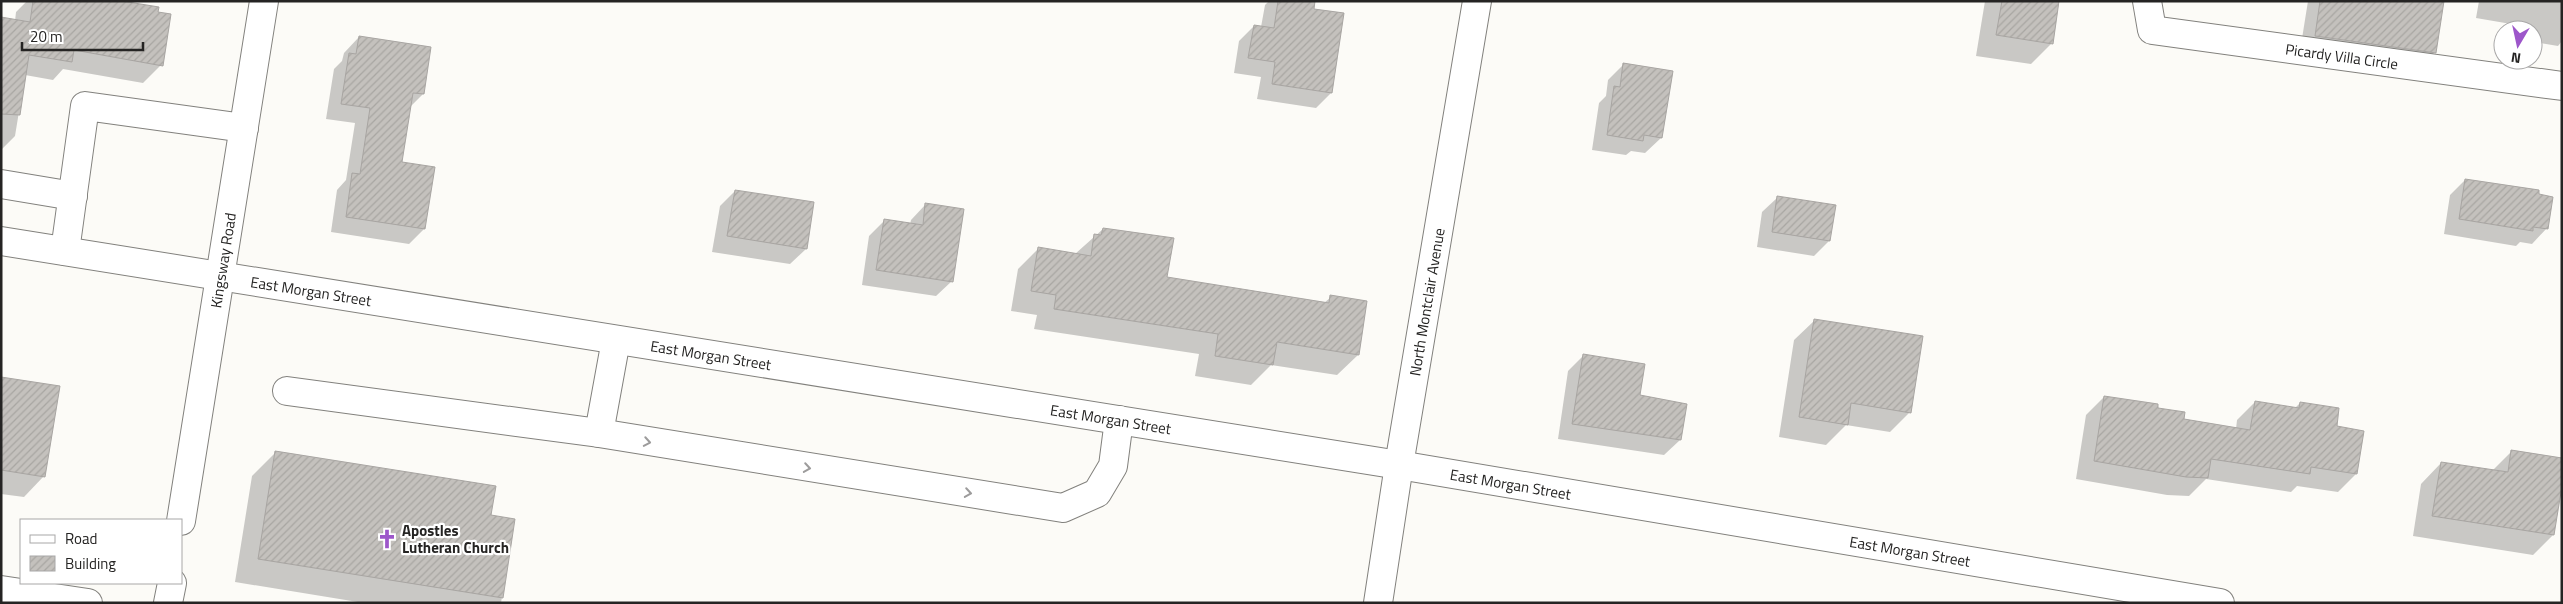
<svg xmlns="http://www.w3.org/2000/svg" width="2563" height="604" font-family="'Titillium Web',sans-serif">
	<defs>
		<pattern id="building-hatch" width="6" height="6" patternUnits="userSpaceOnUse" patternTransform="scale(1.25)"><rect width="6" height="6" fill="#c4c1bd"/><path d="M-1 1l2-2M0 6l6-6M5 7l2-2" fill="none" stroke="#a8a6a2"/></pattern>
	</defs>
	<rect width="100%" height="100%" fill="#fcfbf7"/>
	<g fill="#0003">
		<polygon points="27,1 80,1 161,65 143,83 63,69 53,80 25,75 15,136 1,150 1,19 15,21 16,12"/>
		<polygon points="1269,1 1314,1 1313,10 1331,93 1316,108 1257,99 1261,77 1234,73 1239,41 1254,26 1261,27 1265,5"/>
		<polygon points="1985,1 2058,1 2051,44 2031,64 1976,56"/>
		<polygon points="2308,1 2443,1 2435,52 2419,68 2300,51"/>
		<polygon points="2479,1 2562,1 2562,41 2558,46 2533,42 2533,30 2510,30 2511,24 2476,18"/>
		<polygon points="359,37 423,94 410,107 401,163 424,229 409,244 331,232 337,190 346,180 355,123 326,119 334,69 342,61 344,53"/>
		<polygon points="1624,64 1661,138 1645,153 1631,151 1626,155 1592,150 1599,103 1606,96 1608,80"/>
		<polygon points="2465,180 2547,228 2532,244 2520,242 2516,246 2444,234 2450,195"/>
		<polygon points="735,191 806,249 790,264 712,252 720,206"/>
		<polygon points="1778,197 1829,241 1814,256 1757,247 1762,212"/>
		<polygon points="926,204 952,281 936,296 862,285 869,236 884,221 910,225 911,220"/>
		<polygon points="1103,229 1166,278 1324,303 1331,297 1365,302 1358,355 1337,375 1271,365 1251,385 1195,376 1199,354 1034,329 1037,315 1011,311 1018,269 1039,248 1075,254"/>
		<polygon points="1815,320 1910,412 1890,432 1846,425 1826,445 1779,437 1794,340"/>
		<polygon points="1583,356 1638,396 1680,440 1664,455 1558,439 1568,371"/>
		<polygon points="1,378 44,476 24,497 1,494"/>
		<polygon points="2104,397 2157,409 2182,420 2236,429 2237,420 2255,402 2295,408 2300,403 2335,427 2356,474 2338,492 2297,486 2291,492 2206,479 2189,496 2167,495 2076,479 2086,415"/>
		<polygon points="2512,451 2553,535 2533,555 2413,536 2421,484 2441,463 2492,471"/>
		<polygon points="276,452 490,516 514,520 501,603 364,603 235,582 252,476"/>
	</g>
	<g fill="url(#building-hatch)" stroke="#a8a5a2">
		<polygon points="33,1 122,1 159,7 158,12 171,14 163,66 74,50 72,62 29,55 20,115 1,114 1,17 30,22"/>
		<polygon points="1278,1 1315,1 1314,9 1344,13 1332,93 1272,84 1275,62 1248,58 1254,25 1274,28"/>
		<polygon points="2002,1 2059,1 2053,44 1996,35"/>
		<polygon points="2320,1 2444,1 2436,53 2315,36"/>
		<polygon points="359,36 431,47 424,94 413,93 402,162 435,167 425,229 346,217 352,173 360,174 370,108 341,104 349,53 356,54"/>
		<polygon points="1623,63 1673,71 1662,138 1644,135 1643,141 1607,135 1614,86 1620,87"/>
		<polygon points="2465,179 2539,190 2539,194 2553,197 2548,229 2533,227 2533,231 2459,219"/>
		<polygon points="735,190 814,202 807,249 727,236"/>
		<polygon points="1777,196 1836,205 1830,241 1772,232"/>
		<polygon points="925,203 964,209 953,282 876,270 884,219 923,225"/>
		<polygon points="1103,228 1174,238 1167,277 1329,303 1330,295 1367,301 1359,355 1277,342 1273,365 1215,356 1218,334 1054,309 1056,295 1031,291 1038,247 1091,256 1094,234 1101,235"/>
		<polygon points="1814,319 1923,336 1911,413 1851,403 1848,425 1799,417"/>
		<polygon points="1583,354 1645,364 1640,395 1687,404 1681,440 1572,424"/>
		<polygon points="1,377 60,386 45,477 1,470"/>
		<polygon points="2104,396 2158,404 2158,408 2185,412 2184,419 2250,430 2255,401 2299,408 2300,402 2339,408 2337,426 2364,431 2357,474 2311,467 2310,474 2211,459 2208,478 2186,477 2094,461"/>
		<polygon points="2511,450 2562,458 2562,486 2554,535 2432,516 2441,462 2508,472"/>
		<polygon points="275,451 496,486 491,515 515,519 503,598 258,559"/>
	</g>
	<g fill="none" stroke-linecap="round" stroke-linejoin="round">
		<defs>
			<g id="minor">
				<path id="s1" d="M 2147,1 L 2152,30 L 2562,86"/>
				<polyline points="1,184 73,196"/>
				<path id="s2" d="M 1,241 L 1399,465 L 2220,603"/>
				<polyline points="65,251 85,106 244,128"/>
				<polyline points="287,391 599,433 616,340"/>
				<polyline points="599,433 1063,508 1097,493 1113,466 1119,420"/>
				<path id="s3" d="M 181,521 L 264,1"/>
				<polyline points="1,590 88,603"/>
				<polyline points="168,603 172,583"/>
				<path id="s4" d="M 1378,603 L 1399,465 L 1477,1"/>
			</g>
		</defs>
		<use href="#minor" stroke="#82817d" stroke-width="30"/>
		<use href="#minor" stroke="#fff" stroke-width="28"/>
	</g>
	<defs><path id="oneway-chevron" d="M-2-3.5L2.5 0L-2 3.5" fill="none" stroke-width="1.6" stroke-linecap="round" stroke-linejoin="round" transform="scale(1.25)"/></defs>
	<g stroke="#9d9c9c">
		<use href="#oneway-chevron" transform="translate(647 442) rotate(10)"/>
		<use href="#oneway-chevron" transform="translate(807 468) rotate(9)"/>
		<use href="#oneway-chevron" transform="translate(968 493) rotate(9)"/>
	</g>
	<defs>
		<symbol id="church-bare" viewBox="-9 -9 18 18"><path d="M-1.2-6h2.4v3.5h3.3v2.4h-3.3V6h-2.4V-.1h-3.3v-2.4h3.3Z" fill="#9d56ca" stroke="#fff" stroke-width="2.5" paint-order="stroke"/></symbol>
	</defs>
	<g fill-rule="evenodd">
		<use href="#church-bare" x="373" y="525" width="28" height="28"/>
	</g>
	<g text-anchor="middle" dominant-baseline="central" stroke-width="4.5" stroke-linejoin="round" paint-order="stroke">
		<g font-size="15" fill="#252423" stroke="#fff">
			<text stroke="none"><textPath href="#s1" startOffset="221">Picardy Villa Circle</textPath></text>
			<text stroke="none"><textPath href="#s3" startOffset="264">Kingsway Road</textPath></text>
			<text stroke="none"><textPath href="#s2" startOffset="314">East Morgan Street</textPath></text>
			<text stroke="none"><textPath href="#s4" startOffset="305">North Montclair Avenue</textPath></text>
			<text stroke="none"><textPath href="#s2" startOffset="719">East Morgan Street</textPath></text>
			<text stroke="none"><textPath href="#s2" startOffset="1124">East Morgan Street</textPath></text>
			<text stroke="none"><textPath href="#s2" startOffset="1529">East Morgan Street</textPath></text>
			<text stroke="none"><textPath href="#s2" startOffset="1934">East Morgan Street</textPath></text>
		</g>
		<g font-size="15" font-weight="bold" fill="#252423" stroke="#fff" text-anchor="start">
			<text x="402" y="530">Apostles<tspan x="402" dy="17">Lutheran Church</tspan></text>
		</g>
	</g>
	<rect width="2563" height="604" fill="none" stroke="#252423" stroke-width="5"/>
	<rect x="20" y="519" width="162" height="65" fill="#ffffff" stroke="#a8a7a7"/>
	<rect x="30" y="535" width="25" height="8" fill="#ffffff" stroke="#a8a7a7"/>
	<text x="65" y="544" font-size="15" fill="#252423">Road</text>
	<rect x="30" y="556" width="25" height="15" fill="url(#building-hatch)" stroke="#a8a7a7"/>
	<text x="65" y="569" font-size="15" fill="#252423">Building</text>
	<g transform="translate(2518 45) rotate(189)"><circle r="24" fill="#ffffff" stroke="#a8a7a7"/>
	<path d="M0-4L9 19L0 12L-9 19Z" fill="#9d56ca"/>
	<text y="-8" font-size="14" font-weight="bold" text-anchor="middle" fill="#252423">N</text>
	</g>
	<path d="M22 42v8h121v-8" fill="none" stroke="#252423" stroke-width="2.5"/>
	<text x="30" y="42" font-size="15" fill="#252423" stroke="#ffffff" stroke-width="4" paint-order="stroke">20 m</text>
</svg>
